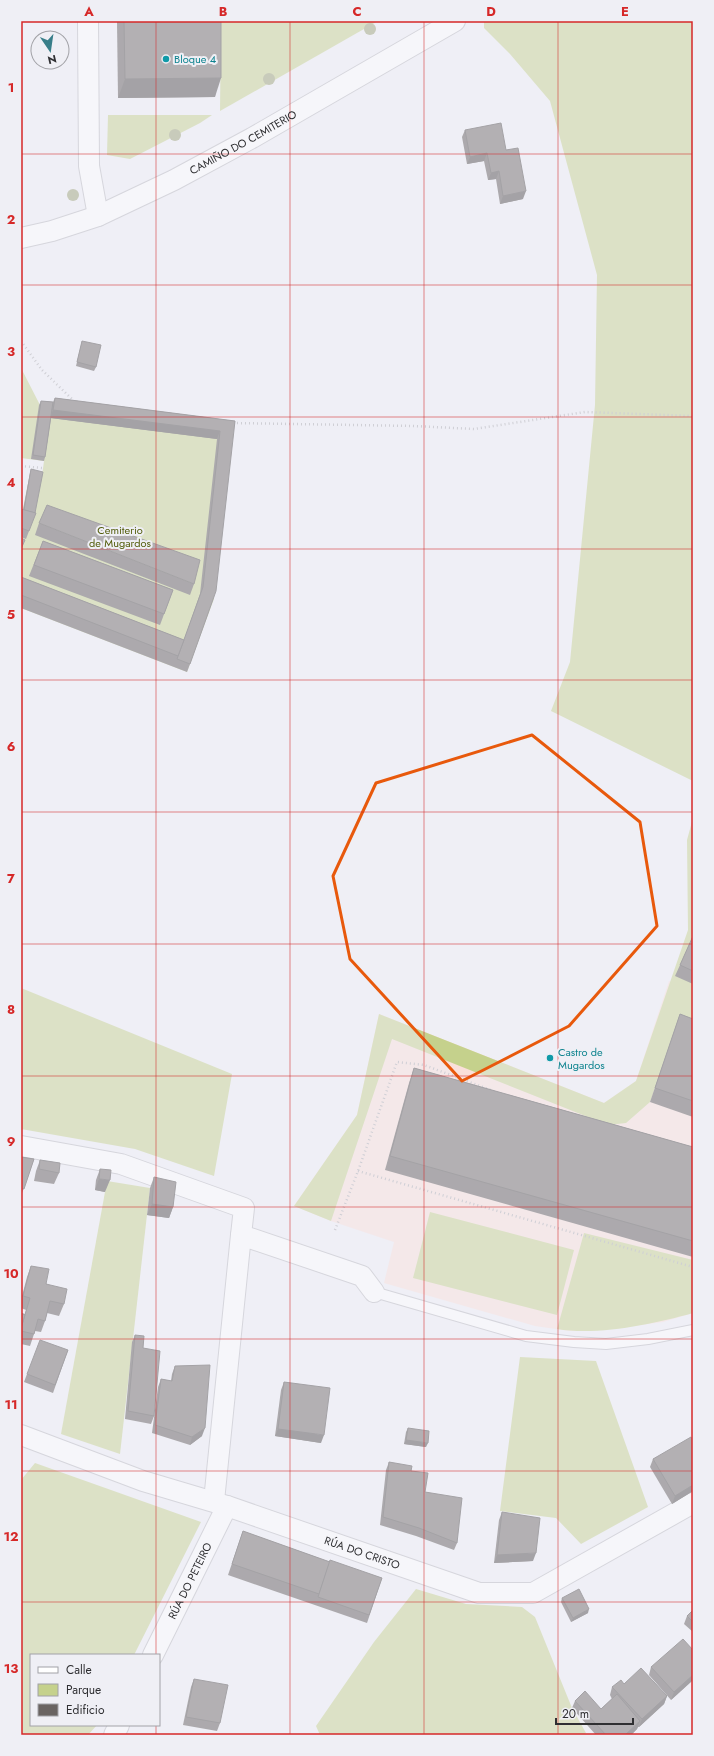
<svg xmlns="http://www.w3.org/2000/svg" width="714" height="1756" font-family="Jost,sans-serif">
	<rect width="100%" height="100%" fill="#efeff5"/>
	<polygon fill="#fae0da" points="669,981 693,991 693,1313 663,1322 609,1329 570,1331 535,1326 384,1283 394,1242 331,1221 294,1206 357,1115 379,1014 604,1103 636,1081"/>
	<g fill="#c5d18c">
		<polygon points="221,21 378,21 220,111"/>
		<polygon points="484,21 693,21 693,781 551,711 570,662 595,405 597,275 550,101 510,54 484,28"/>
		<polygon points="108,115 212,115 200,123 130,159 107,155"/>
		<polygon points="21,368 40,405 219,427 214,599 187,672 21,608 21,518 30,473 42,476 44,461 21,458"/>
		<polygon points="693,818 693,1035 675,1029 650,1102 626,1123 608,1125 392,1039 331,1221 294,1206 357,1115 379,1014 604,1103 636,1081 688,930 687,840"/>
		<polygon points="21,988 232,1074 214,1176 135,1149 21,1129"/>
		<polygon points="107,1181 150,1188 120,1454 61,1434"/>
		<polygon points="430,1212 574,1250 557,1315 413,1278"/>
		<path d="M 584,1233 L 693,1260 L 693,1313 C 654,1324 597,1336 557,1329 Z"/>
		<polygon points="520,1357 596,1361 648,1507 581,1544 556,1518 500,1511"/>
		<polygon points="35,1463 201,1522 134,1655 31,1655 31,1725 97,1725 88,1735 21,1735 21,1480"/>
		<polygon points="416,1589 466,1604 522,1607 535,1617 572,1708 586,1733 583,1735 320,1735 316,1726 374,1642"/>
	</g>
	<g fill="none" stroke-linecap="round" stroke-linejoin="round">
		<defs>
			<polyline id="service" points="374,1292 526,1336 574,1342 606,1344 648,1339 693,1330"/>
			<g id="minor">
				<polyline points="88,21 89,166 98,216"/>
				<path id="s1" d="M 21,238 L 52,231 L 98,216 L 174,180 L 252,138 L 455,21"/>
				<polyline points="21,1146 121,1164 244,1208 241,1235"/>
				<path id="s2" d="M 21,1435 L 143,1481 L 227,1506 L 479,1593 L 533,1593 L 693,1503"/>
				<polyline points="214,1501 241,1235 362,1276 374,1292"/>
				<path id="s3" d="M 153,1655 L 227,1506"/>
				<polyline points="114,1735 119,1725"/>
			</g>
		</defs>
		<use href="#service" stroke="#b8b8be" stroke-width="12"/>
		<use href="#minor" stroke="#b8b8be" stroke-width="22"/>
		<g stroke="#a8a8ad" stroke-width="2.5" stroke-dasharray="1 3" stroke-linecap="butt">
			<polyline points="21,341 42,370 76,403"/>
			<polyline points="233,423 414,426 474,429 585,412 693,416"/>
			<polyline points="21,466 42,468"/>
			<polyline points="358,1171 693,1267"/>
			<polyline points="335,1230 358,1171 397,1062 424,1065 496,1092"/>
		</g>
		<use href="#service" stroke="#fff" stroke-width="10"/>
		<use href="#minor" stroke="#fff" stroke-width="20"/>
	</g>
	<g fill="#999f74">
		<circle cx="370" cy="29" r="6"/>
		<circle cx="269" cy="79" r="6"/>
		<circle cx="175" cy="135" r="6"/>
		<circle cx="73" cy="195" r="6"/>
	</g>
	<g fill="#5b5654">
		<polygon points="117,21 221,21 215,97 118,98"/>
		<polygon points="465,130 506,150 523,199 500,204 496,179 488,180 484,161 467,164 462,137"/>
		<polygon points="82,341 96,367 94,371 76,366"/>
		<polygon points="55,398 235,421 190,664 187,672 21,608 21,577 184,640 200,594 217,439 51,418 45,457 44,461 31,459 39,405 41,401 53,402"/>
		<polygon points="31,469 29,531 26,539 21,537 21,509 23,510 30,473"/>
		<polygon points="39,523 194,584 190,595 35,535"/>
		<polygon points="43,541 173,590 160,625 29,576"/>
		<polygon points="693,936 693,984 675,976 680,965"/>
		<polygon points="680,1014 693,1019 693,1117 650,1102"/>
		<polygon points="414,1068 693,1147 693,1257 385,1170 409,1083"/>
		<polygon points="21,1157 34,1159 21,1196"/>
		<polygon points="40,1160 59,1173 54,1184 34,1181 36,1171"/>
		<polygon points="100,1169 105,1192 95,1190 96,1180"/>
		<polygon points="154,1177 173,1207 169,1218 147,1215 150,1188"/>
		<polygon points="31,1266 64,1304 59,1316 47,1313 45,1321 41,1332 35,1331 30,1346 21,1344 21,1313 25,1314 26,1310 21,1308 21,1300 27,1277"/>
		<polygon points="135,1335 143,1348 154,1416 151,1424 125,1419 132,1342"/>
		<polygon points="68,1350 53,1393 24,1382 27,1374"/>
		<polygon points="175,1366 202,1436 190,1445 152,1433 158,1387 161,1379 171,1381 172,1374"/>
		<polygon points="284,1382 321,1443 275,1436 281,1390"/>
		<polygon points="408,1428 426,1447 404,1444 406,1432"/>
		<polygon points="693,1441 693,1491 672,1504 650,1467 653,1459"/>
		<polygon points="389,1462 411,1471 425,1492 457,1543 454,1550 416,1536 380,1525 386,1470"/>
		<polygon points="502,1512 533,1561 494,1563 499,1520"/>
		<polygon points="243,1531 330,1562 382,1578 367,1623 228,1575"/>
		<polygon points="562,1598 588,1613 571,1622 561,1602"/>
		<polygon points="693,1610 693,1632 684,1624 687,1616"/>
		<polygon points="693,1650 693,1680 671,1700 649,1675 651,1667"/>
		<polygon points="194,1679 220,1723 217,1731 183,1725 191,1687"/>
		<polygon points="624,1684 667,1696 664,1704 639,1727 638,1727 637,1729 631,1735 596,1735 572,1708 575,1701 601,1709 612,1699 610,1695 612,1687"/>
	</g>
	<g fill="#4a4645">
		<polygon points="221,78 215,97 118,98 125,79"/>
		<polygon points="487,153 484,161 467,164 470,157"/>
		<polygon points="499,171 496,179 488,180 491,173"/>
		<polygon points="526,191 523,199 500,204 503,196"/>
		<polygon points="53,410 220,431 217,439 50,418"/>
		<polygon points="99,1179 110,1180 105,1192 95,1190"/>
		<polygon points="152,1204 173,1207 169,1218 147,1215"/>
		<polygon points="205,1428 202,1436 190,1445 192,1437"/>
		<polygon points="278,1429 324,1435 321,1443 275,1436"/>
		<polygon points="406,1440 428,1443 426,1447 404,1444"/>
		<polygon points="693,1485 693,1491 672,1504 675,1496"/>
		<polygon points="536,1553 533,1561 494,1563 497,1555"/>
		<polygon points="589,1609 588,1613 571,1622 573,1618"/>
		<polygon points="693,1675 693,1680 671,1700 674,1692"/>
		<polygon points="667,1696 664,1704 639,1727 642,1719"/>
		<polygon points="640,1721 637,1729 631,1735 625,1735"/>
	</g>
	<g fill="#6a6462" stroke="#4a4645">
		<polygon points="124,21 221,21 221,78 125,79"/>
		<polygon points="501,123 506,150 518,148 526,191 503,196 499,171 491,173 487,153 470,157 465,130"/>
		<polygon points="82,341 101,345 96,367 77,362"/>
		<polygon points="55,398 235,421 216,591 190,664 177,659 203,587 220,431 53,410"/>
		<polygon points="41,401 53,402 45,457 33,455"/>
		<polygon points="31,469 43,472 35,513 24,510"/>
		<polygon points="47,505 200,560 194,584 39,523"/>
		<polygon points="21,509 36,513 29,531 21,528"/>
		<polygon points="21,538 25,540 21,549"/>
		<polygon points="43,541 173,590 164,614 34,565"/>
		<polygon points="21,577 184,640 178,656 21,595"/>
		<polygon points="693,936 693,971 680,965"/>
		<polygon points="680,1014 693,1019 693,1101 655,1088"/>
		<polygon points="414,1068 693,1147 693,1241 390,1156"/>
		<polygon points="21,1157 34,1159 24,1189 21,1188"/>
		<polygon points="40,1160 60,1163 59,1173 39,1169"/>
		<polygon points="100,1169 111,1170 110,1180 99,1179"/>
		<polygon points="154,1177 176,1182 173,1207 152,1204"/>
		<polygon points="31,1266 49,1269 46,1284 67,1289 64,1304 50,1301 45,1321 38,1319 34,1334 21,1331 21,1328 30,1298 23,1296"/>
		<polygon points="21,1313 25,1315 21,1328"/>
		<polygon points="135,1335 144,1336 143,1348 160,1351 154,1416 128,1411"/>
		<polygon points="40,1340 68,1350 55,1385 27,1374"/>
		<polygon points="210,1365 205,1428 192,1437 155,1425 161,1379 172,1381 175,1366"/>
		<polygon points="284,1382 330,1388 324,1435 278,1429"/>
		<polygon points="408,1428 429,1431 428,1443 406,1440"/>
		<polygon points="691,1437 693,1441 693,1485 675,1496 653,1459"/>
		<polygon points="389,1462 412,1466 411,1471 428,1473 425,1492 462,1498 457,1543 419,1528 383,1517"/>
		<polygon points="502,1512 540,1518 536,1553 497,1555"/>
		<polygon points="243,1531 330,1562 319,1594 232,1564"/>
		<polygon points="330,1560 382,1578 369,1615 318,1597"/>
		<polygon points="579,1589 589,1609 573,1618 562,1598"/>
		<polygon points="693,1610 693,1622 687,1616"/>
		<polygon points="683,1639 693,1650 693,1675 674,1692 651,1667"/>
		<polygon points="641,1668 667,1696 642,1719 612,1687 621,1680 624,1684"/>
		<polygon points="194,1679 228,1685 220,1723 186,1717"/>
		<polygon points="585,1691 601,1709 617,1694 640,1721 625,1735 606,1735 575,1701"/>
	</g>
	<path d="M0 0H714V1756H0ZM 532,735 L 640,822 L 657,926 L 569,1026 L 462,1081 L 350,959 L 333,876 L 376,783 Z" fill="#efeff5" fill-opacity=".55" fill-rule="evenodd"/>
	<path fill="none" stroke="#e8590c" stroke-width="3" stroke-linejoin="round" d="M 532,735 L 640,822 L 657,926 L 569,1026 L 462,1081 L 350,959 L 333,876 L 376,783 Z"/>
	<path fill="none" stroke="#d62828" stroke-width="1" stroke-opacity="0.55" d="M 156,21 L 156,1655M 290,21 L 290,1735M 424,21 L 424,1735M 558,21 L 558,1735M 21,154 L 693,154M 21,285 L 693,285M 21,417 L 693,417M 21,549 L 693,549M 21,680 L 693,680M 21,812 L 693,812M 21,944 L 693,944M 21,1076 L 693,1076M 21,1207 L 693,1207M 21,1339 L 693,1339M 21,1471 L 693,1471M 21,1602 L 693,1602M 156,1725 L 156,1735"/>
	<g fill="#0f9aa8" stroke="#efeff5" stroke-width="1.5">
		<circle cx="166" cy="59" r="4"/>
		<circle cx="550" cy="1058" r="4"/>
	</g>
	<g text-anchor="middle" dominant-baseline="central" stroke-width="4" stroke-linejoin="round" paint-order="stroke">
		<g font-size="11" fill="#0d838f" stroke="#efeff5" text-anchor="start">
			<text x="174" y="59">Bloque 4</text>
			<text x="558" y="1052">Castro de<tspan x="558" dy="13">Mugardos</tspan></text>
		</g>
		<g font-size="11" fill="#2f2f32" stroke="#efeff5">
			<text stroke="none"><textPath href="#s1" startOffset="243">CAMIÑO DO CEMITERIO</textPath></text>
			<text stroke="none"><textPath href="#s2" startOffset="361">RÚA DO CRISTO</textPath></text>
			<text stroke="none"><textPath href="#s3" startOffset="83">RÚA DO PETEIRO</textPath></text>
		</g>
		<g font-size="11" fill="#535d0b" stroke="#efeff5">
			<text x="120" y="530">Cemiterio<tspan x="120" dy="13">de Mugardos</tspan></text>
		</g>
	</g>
	<rect width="714" height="1756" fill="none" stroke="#efeff5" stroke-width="44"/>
	<rect x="30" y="1654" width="130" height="72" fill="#efeff5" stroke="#a2a2a7"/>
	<rect x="38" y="1667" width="20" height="6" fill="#ffffff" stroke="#a2a2a7"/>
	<text x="66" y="1674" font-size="12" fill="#2f2f32">Calle</text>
	<rect x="38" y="1684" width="20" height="12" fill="#c5d18c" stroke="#a2a2a7"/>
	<text x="66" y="1694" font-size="12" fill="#2f2f32">Parque</text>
	<rect x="38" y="1704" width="20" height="12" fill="#6a6462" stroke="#a2a2a7"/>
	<text x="66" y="1714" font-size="12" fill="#2f2f32">Edificio</text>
	<g transform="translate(50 50) rotate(167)"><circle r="19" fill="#efeff5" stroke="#a2a2a7"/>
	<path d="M0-3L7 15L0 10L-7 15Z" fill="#387e89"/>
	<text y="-6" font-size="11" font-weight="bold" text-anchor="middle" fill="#2f2f32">N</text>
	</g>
	<path d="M556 1718v6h77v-6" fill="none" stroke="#2f2f32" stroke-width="2"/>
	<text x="562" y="1718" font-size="12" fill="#2f2f32" stroke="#efeff5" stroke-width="3" paint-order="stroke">20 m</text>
	<rect x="22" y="22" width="670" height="1712" fill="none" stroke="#d62828" stroke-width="1.5"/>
	<g font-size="13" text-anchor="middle" font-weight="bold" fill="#d62828">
		<text x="89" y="16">A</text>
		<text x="223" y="16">B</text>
		<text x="357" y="16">C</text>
		<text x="491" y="16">D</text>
		<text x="625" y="16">E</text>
		<text x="11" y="92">1</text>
		<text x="11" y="224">2</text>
		<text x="11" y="356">3</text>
		<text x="11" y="487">4</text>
		<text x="11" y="619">5</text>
		<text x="11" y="751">6</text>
		<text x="11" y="883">7</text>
		<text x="11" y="1014">8</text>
		<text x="11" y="1146">9</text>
		<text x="11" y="1278">10</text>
		<text x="11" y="1409">11</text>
		<text x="11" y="1541">12</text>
		<text x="11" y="1673">13</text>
	</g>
</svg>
